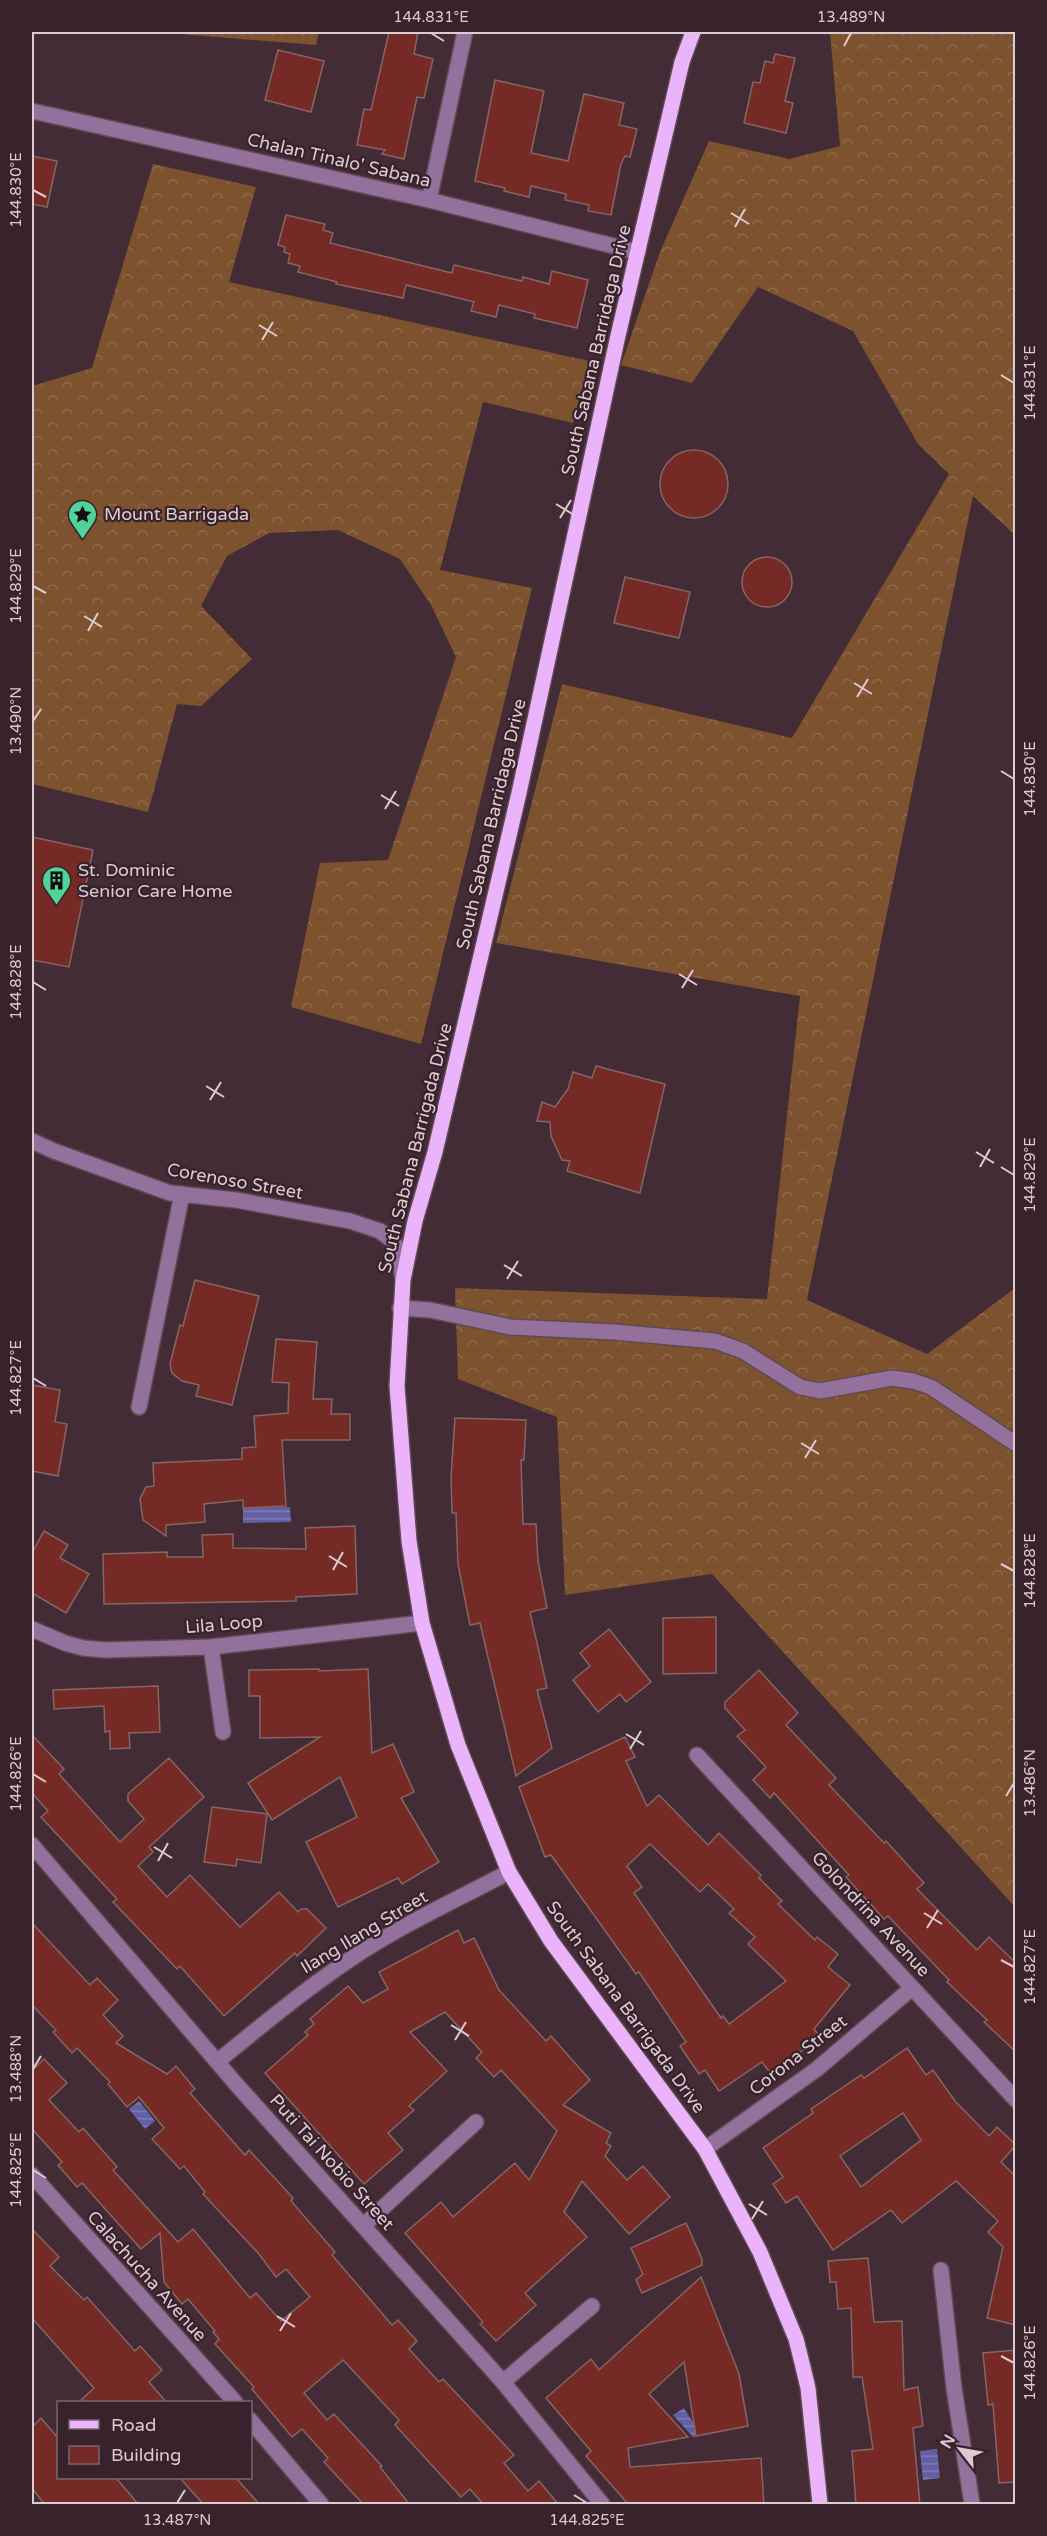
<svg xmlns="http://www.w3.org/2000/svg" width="1047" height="2536" font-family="'Varela Round',sans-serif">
	<defs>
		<pattern id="forest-crowns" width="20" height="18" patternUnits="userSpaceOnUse" patternTransform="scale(1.5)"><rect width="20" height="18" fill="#7d522e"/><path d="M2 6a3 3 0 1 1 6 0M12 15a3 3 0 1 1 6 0" fill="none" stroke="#8f6a4b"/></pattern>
		<pattern id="water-rules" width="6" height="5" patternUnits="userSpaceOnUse" patternTransform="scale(1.5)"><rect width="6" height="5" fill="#635fa5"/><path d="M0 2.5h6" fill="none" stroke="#807cb4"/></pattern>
	</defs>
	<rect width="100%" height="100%" fill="#432c36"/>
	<g fill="url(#forest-crowns)">
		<polygon points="156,32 319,32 316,45"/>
		<polygon points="830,32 1015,32 1015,535 973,496 807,1300 927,1354 1015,1288 1015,1907 712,1574 565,1595 557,1417 458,1379 455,1288 767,1299 800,996 496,943 562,684 792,738 949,474 918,444 853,331 758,287 692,383 621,365 660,252 709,141 789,159 840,146"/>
		<polygon points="153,164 256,187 229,282 589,361 573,423 483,402 440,570 532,588 421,1044 291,1007 320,863 388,860 456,657 431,605 400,559 338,530 269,533 227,556 201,606 252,659 201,706 177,704 148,812 32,784 32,386 92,368"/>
	</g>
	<g fill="url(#water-rules)">
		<polygon points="290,1507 291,1522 243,1523 243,1508"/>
		<polygon points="139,2101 155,2121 145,2129 129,2109"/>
		<polygon points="684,2408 698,2430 694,2438 673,2415"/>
		<polygon points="937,2449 940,2478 923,2480 920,2451"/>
	</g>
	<g fill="#762a26" stroke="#846764" stroke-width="1.5" fill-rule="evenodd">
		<polygon points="389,32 418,32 414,54 433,59 424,98 417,97 404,159 382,154 385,150 357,145 364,109 371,110"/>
		<polygon points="278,50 324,61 311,112 265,100"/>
		<polygon points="775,54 795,58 785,101 793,103 786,133 744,123 753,82 760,83 765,61 773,63"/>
		<polygon points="495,80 544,91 531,153 568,161 584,94 624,103 619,125 637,129 630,157 625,156 621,164 611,215 588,211 589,205 565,200 566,194 531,186 529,197 504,191 505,188 475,181"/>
		<polygon points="32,156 57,161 47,207 32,204"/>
		<polygon points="286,215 325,224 323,230 333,233 330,243 452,273 454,265 522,281 523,277 549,284 552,271 588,280 577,328 534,318 535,314 499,305 496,317 471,311 474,302 406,285 403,298 336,284 337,282 298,272 300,266 288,263 290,254 284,252 285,247 278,245"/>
		<circle cx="694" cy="484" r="34"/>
		<circle cx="767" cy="582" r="25"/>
		<polygon points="625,577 690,592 679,638 614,623"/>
		<polygon points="32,837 93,850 69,967 32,960"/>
		<polygon points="596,1066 665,1084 640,1193 567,1171 570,1161 562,1160 551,1136 550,1122 537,1121 542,1102 555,1107 568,1089 573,1072 592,1078"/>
		<polygon points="195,1280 259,1296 232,1405 196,1396 199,1385 182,1381 172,1373 170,1364 180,1325 183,1326"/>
		<polygon points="276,1339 317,1342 313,1399 332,1399 331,1414 350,1414 350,1440 282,1440 286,1506 243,1508 243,1500 204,1504 205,1522 166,1525 166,1536 143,1520 140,1499 146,1487 154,1486 153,1463 242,1459 242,1448 256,1447 254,1416 288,1413 289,1383 272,1382"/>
		<polygon points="32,1385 60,1390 55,1422 67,1424 58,1476 32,1471"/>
		<polygon points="455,1418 526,1420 524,1460 521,1460 523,1524 536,1524 538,1561 547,1608 530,1612 547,1688 537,1690 552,1748 516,1776 480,1623 470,1625 458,1564 456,1513 452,1513 451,1477"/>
		<polygon points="355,1526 357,1594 296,1597 296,1601 104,1604 103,1554 167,1552 167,1557 203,1557 202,1535 233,1534 233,1548 306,1549 305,1528"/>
		<polygon points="44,1531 68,1545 60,1558 89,1574 66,1613 32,1593 32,1553"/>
		<polygon points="716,1617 716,1673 663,1674 663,1618"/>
		<polygon points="609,1629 651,1682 626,1702 620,1694 598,1712 573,1680 590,1666 580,1653"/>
		<polygon points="319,1669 319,1671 368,1669 372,1753 393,1744 414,1792 401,1798 439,1862 402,1884 398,1878 338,1907 306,1842 357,1817 340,1777 272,1820 248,1783 320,1737 260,1738 260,1696 249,1696 249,1670"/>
		<polygon points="759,1670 798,1713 786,1725 836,1778 829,1785 884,1843 886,1841 924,1883 917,1889 977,1950 989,1937 1016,1963 1016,2052 984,2022 987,2020 947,1982 949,1980 888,1916 884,1919 846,1877 849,1875 774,1793 770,1798 753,1780 766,1767 737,1736 745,1730 725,1708 725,1702"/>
		<polygon points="158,1686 160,1732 129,1733 130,1748 110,1749 110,1731 105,1732 104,1706 54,1709 53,1690"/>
		<polygon points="32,1735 64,1769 59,1774 120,1842 144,1819 128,1801 128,1794 169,1758 204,1797 149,1847 153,1852 138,1866 167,1897 190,1875 240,1927 279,1892 298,1912 301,1909 307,1909 326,1928 297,1956 295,1953 224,2016 180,1966 177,1969 113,1902 117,1899 41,1817 48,1811 32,1793"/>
		<path d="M 625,1737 L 635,1757 L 626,1761 L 647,1806 L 659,1795 L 708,1845 L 719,1833 L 761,1875 L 759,1878 L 782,1901 L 778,1904 L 815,1940 L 817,1937 L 838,1954 L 828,1967 L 850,1985 L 814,2029 L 820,2037 L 771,2074 L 762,2062 L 719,2091 L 705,2070 L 699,2074 L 680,2046 L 686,2042 L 639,1972 L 636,1974 L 551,1855 L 545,1857 L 519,1787 ZM 650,1844 L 700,1892 L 708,1884 L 734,1909 L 729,1913 L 755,1937 L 748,1944 L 786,1981 L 729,2024 L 723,2016 L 721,2018 L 634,1893 L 642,1887 L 627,1866 Z"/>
		<polygon points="212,1807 267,1814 261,1863 237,1859 236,1866 204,1862"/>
		<polygon points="32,1923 90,1985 97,1978 118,2000 103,2015 123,2036 116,2043 167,2074 176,2066 195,2089 190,2093 245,2155 249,2150 293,2198 291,2201 335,2252 332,2255 392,2325 398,2320 417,2341 409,2349 439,2382 443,2379 514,2455 504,2463 528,2491 539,2481 559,2505 484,2505 470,2489 461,2497 395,2425 399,2420 343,2360 304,2393 327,2420 334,2414 382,2466 380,2467 410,2505 364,2505 324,2462 328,2458 302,2429 292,2437 252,2389 254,2387 215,2344 219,2339 213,2332 215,2331 188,2299 182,2304 164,2282 160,2233 141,2249 82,2183 77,2187 58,2165 62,2162 32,2129 32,2071 44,2059 67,2083 49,2100 79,2132 83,2128 117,2167 113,2170 178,2242 193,2229 250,2298 256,2293 281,2321 310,2297 286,2269 276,2277 259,2254 203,2194 205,2192 184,2166 180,2169 152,2139 164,2128 139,2097 127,2107 108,2084 110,2082 77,2048 72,2053 53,2032 56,2030 32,2005"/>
		<polygon points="458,1930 464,1943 474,1938 499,1990 546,2041 551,2036 590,2080 563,2105 611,2133 606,2143 611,2146 605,2156 627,2180 643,2166 670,2197 629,2234 582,2181 564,2212 587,2237 525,2293 536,2305 496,2341 480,2324 483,2322 405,2233 441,2202 453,2217 515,2163 529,2180 557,2131 501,2070 494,2077 476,2058 482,2052 445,2012 410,2032 447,2071 409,2106 414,2110 388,2133 403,2150 364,2184 265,2073 308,2035 305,2032 314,2024 310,2019 348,1986 363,2003 388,1989 379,1972"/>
		<path d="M 907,2048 L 926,2075 L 933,2070 L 955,2101 L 989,2136 L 997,2127 L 1016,2145 L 1001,2162 L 1016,2177 L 1016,2325 L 987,2318 L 1003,2247 L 988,2232 L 998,2221 L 956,2181 L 902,2223 L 891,2210 L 833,2250 L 797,2196 L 786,2203 L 773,2184 L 783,2177 L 763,2148 L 813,2113 L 811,2109 L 861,2075 L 864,2078 ZM 903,2113 L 921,2140 L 861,2187 L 840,2156 Z"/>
		<polygon points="686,2223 702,2259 702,2265 642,2293 636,2280 643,2274 631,2248"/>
		<polygon points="32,2229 59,2257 50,2266 84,2300 87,2297 135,2351 140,2346 162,2370 149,2382 167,2403 78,2403 94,2388 32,2318"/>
		<polygon points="868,2258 874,2322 902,2321 904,2390 918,2387 923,2426 913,2428 920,2505 856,2505 852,2451 873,2449 862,2377 853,2377 851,2308 838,2309 836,2282 830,2282 828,2261"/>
		<polygon points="701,2277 739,2374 748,2426 696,2436 684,2362 649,2394 688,2437 628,2448 630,2467 761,2458 764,2505 629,2505 586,2456 591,2451 546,2398 591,2359 599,2370"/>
		<polygon points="1016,2350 1016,2482 999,2483 993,2404 988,2405 983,2353"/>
		<polygon points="41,2418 58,2438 58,2478 116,2478 139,2505 45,2505 32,2488 32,2427"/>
		<polygon points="180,2478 236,2478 260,2505 204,2505"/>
	</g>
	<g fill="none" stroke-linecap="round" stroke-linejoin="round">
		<defs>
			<g id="minor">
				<polyline points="32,111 429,200 638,252"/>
				<polyline points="429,200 465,32"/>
				<polyline points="32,1141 54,1151 170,1193 236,1200 350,1221 380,1231 393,1241 400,1253 402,1275"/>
				<polyline points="400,1308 430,1310 510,1327 614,1332 715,1341 743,1351 800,1387 820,1391 892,1378 913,1381 931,1387 1016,1444"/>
				<polyline points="139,1407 182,1194"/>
				<polyline points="32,1629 65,1643 83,1648 105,1650 211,1647 422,1623"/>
				<polyline points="211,1647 223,1732"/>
				<polyline points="697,1755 1016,2100"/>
				<polyline points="32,1845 236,2084 503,2382 602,2504"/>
				<path d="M 218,2061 C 261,2026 303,1991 349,1960 C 399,1926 456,1900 509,1872"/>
				<polyline points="705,2149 817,2069 912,1988"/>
				<polyline points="32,2175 235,2402"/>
				<polyline points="363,2226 476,2122"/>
				<polyline points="941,2270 954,2388 972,2504"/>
				<polyline points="503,2382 592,2306"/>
				<polyline points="250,2420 321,2504"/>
			</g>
			<polyline id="major" points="693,32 682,62 617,340 519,793 435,1152 415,1221 403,1280 397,1386 409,1541 422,1623 458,1745 509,1872 551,1941 705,2149 760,2252 796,2339 802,2363 808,2388 820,2504"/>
		</defs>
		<use href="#minor" stroke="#5f4952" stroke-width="18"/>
		<use href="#major" stroke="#5f4952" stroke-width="18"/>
		<use href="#minor" stroke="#93719c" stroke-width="15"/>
		<use href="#major" stroke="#eab3fa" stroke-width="15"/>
	</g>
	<path fill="none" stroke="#dcccd2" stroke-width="2" d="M 431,33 L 444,41M 844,46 L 851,33M 33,190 L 46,197M 731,213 L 749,224M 735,227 L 745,209M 259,325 L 277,336M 262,340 L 273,322M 1001,375 L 1014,383M 556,504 L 574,515M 560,518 L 571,500M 33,586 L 46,593M 84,616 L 102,627M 88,631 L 98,613M 854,683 L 872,694M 857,697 L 868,679M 33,721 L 41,709M 1001,771 L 1014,779M 381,795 L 399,806M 385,809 L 396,791M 679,974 L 697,985M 33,982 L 46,990M 682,988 L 693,970M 206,1086 L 224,1097M 210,1100 L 221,1082M 976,1152 L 994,1163M 980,1167 L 990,1149M 1001,1167 L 1014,1175M 504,1265 L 522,1276M 507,1279 L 518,1261M 33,1378 L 46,1386M 801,1443 L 819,1454M 805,1458 L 816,1440M 329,1556 L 347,1567M 1001,1564 L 1014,1571M 333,1570 L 343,1552M 626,1734 L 644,1745M 630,1749 L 641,1731M 33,1774 L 46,1782M 1006,1796 L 1014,1783M 154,1847 L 172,1858M 158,1861 L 168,1843M 924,1913 L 942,1924M 927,1928 L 938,1910M 1001,1960 L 1014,1967M 451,2025 L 469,2036M 455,2040 L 466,2022M 33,2069 L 41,2056M 33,2170 L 46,2178M 749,2204 L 767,2215M 752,2219 L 763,2201M 277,2316 L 295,2327M 280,2331 L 291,2313M 1001,2356 L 1014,2363M 574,2495 L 587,2503M 177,2503 L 185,2490"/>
	<defs>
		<symbol id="sight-pin" viewBox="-11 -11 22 30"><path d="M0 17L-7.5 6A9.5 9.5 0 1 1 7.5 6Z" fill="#50d398" stroke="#38222c"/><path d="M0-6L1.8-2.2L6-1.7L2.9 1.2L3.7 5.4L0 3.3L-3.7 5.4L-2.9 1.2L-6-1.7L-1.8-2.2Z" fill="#111"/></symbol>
		<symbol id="building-pin" viewBox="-11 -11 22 30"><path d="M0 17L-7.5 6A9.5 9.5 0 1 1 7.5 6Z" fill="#50d398" stroke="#38222c"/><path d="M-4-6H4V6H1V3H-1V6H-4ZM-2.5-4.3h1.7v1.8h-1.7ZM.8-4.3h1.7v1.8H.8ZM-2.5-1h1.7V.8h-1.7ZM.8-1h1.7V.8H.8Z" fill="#111"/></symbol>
	</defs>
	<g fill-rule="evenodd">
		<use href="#sight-pin" x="66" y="498" width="33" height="45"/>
		<use href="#building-pin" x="40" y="864" width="33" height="45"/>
	</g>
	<g text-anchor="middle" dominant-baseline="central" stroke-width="4.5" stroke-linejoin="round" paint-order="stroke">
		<g font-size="18" fill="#dcccd2" stroke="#38222c">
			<text transform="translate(339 160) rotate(13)">Chalan Tinalo' Sabana</text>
			<text transform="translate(596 350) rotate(-77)">South Sabana Barridaga Drive</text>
			<text transform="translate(491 824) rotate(-77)">South Sabana Barridaga Drive</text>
			<text transform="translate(415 1148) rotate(-76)">South Sabana Barrigada Drive</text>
			<text transform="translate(235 1181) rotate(10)">Corenoso Street</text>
			<text transform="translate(224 1624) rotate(-5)">Lila Loop</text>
			<text transform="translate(871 1914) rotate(47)">Golondrina Avenue</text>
			<text transform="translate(364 1932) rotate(-31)">Ilang Ilang Street</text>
			<text transform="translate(626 2007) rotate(54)">South Sabana Barrigada Drive</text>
			<text transform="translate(798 2055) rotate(-38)">Corona Street</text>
			<text transform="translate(332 2162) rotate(48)">Puti Tai Nobio Street</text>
			<text transform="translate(147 2276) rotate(48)">Calachucha Avenue</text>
		</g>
		<g font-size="18" fill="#dcccd2" stroke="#38222c" text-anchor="start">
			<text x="104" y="514">Mount Barrigada</text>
			<text x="78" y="870">St. Dominic<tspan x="78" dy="21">Senior Care Home</tspan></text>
		</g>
	</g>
	<rect width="1047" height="2536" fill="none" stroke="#38222c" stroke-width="66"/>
	<rect x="57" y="2401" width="195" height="78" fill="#38222c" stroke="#7a666e" stroke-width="1.5"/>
	<rect x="69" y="2420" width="30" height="9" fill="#eab3fa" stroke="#7a666e" stroke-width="1.5"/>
	<text x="111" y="2431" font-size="18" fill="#dcccd2">Road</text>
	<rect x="69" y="2446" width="30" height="18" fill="#762a26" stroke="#7a666e" stroke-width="1.5"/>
	<text x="111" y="2461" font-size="18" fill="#dcccd2">Building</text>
	<g transform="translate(960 2449) rotate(301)" stroke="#38222c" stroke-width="4.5" paint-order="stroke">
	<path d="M0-4.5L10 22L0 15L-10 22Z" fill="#dcccd2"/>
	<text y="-9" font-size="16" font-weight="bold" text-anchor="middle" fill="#dcccd2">N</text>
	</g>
	<rect x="33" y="33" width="981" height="2470" fill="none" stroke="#dcccd2" stroke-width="2"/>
	<g font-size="15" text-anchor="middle" fill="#dcccd2">
		<text x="431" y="22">144.831°E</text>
		<text x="851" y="22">13.489°N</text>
		<text transform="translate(16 190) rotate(-90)" y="5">144.830°E</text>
		<text transform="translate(1030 383) rotate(-90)" y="5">144.831°E</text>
		<text transform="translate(16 586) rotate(-90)" y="5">144.829°E</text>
		<text transform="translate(16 721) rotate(-90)" y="5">13.490°N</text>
		<text transform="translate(1030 779) rotate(-90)" y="5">144.830°E</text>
		<text transform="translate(16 982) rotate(-90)" y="5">144.828°E</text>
		<text transform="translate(1030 1175) rotate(-90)" y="5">144.829°E</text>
		<text transform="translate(16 1378) rotate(-90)" y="5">144.827°E</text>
		<text transform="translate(1030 1571) rotate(-90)" y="5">144.828°E</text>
		<text transform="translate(16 1774) rotate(-90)" y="5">144.826°E</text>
		<text transform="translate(1030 1783) rotate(-90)" y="5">13.486°N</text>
		<text transform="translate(1030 1967) rotate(-90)" y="5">144.827°E</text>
		<text transform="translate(16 2069) rotate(-90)" y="5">13.488°N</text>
		<text transform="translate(16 2170) rotate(-90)" y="5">144.825°E</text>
		<text transform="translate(1030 2363) rotate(-90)" y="5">144.826°E</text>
		<text x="177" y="2525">13.487°N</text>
		<text x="587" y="2525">144.825°E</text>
	</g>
</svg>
